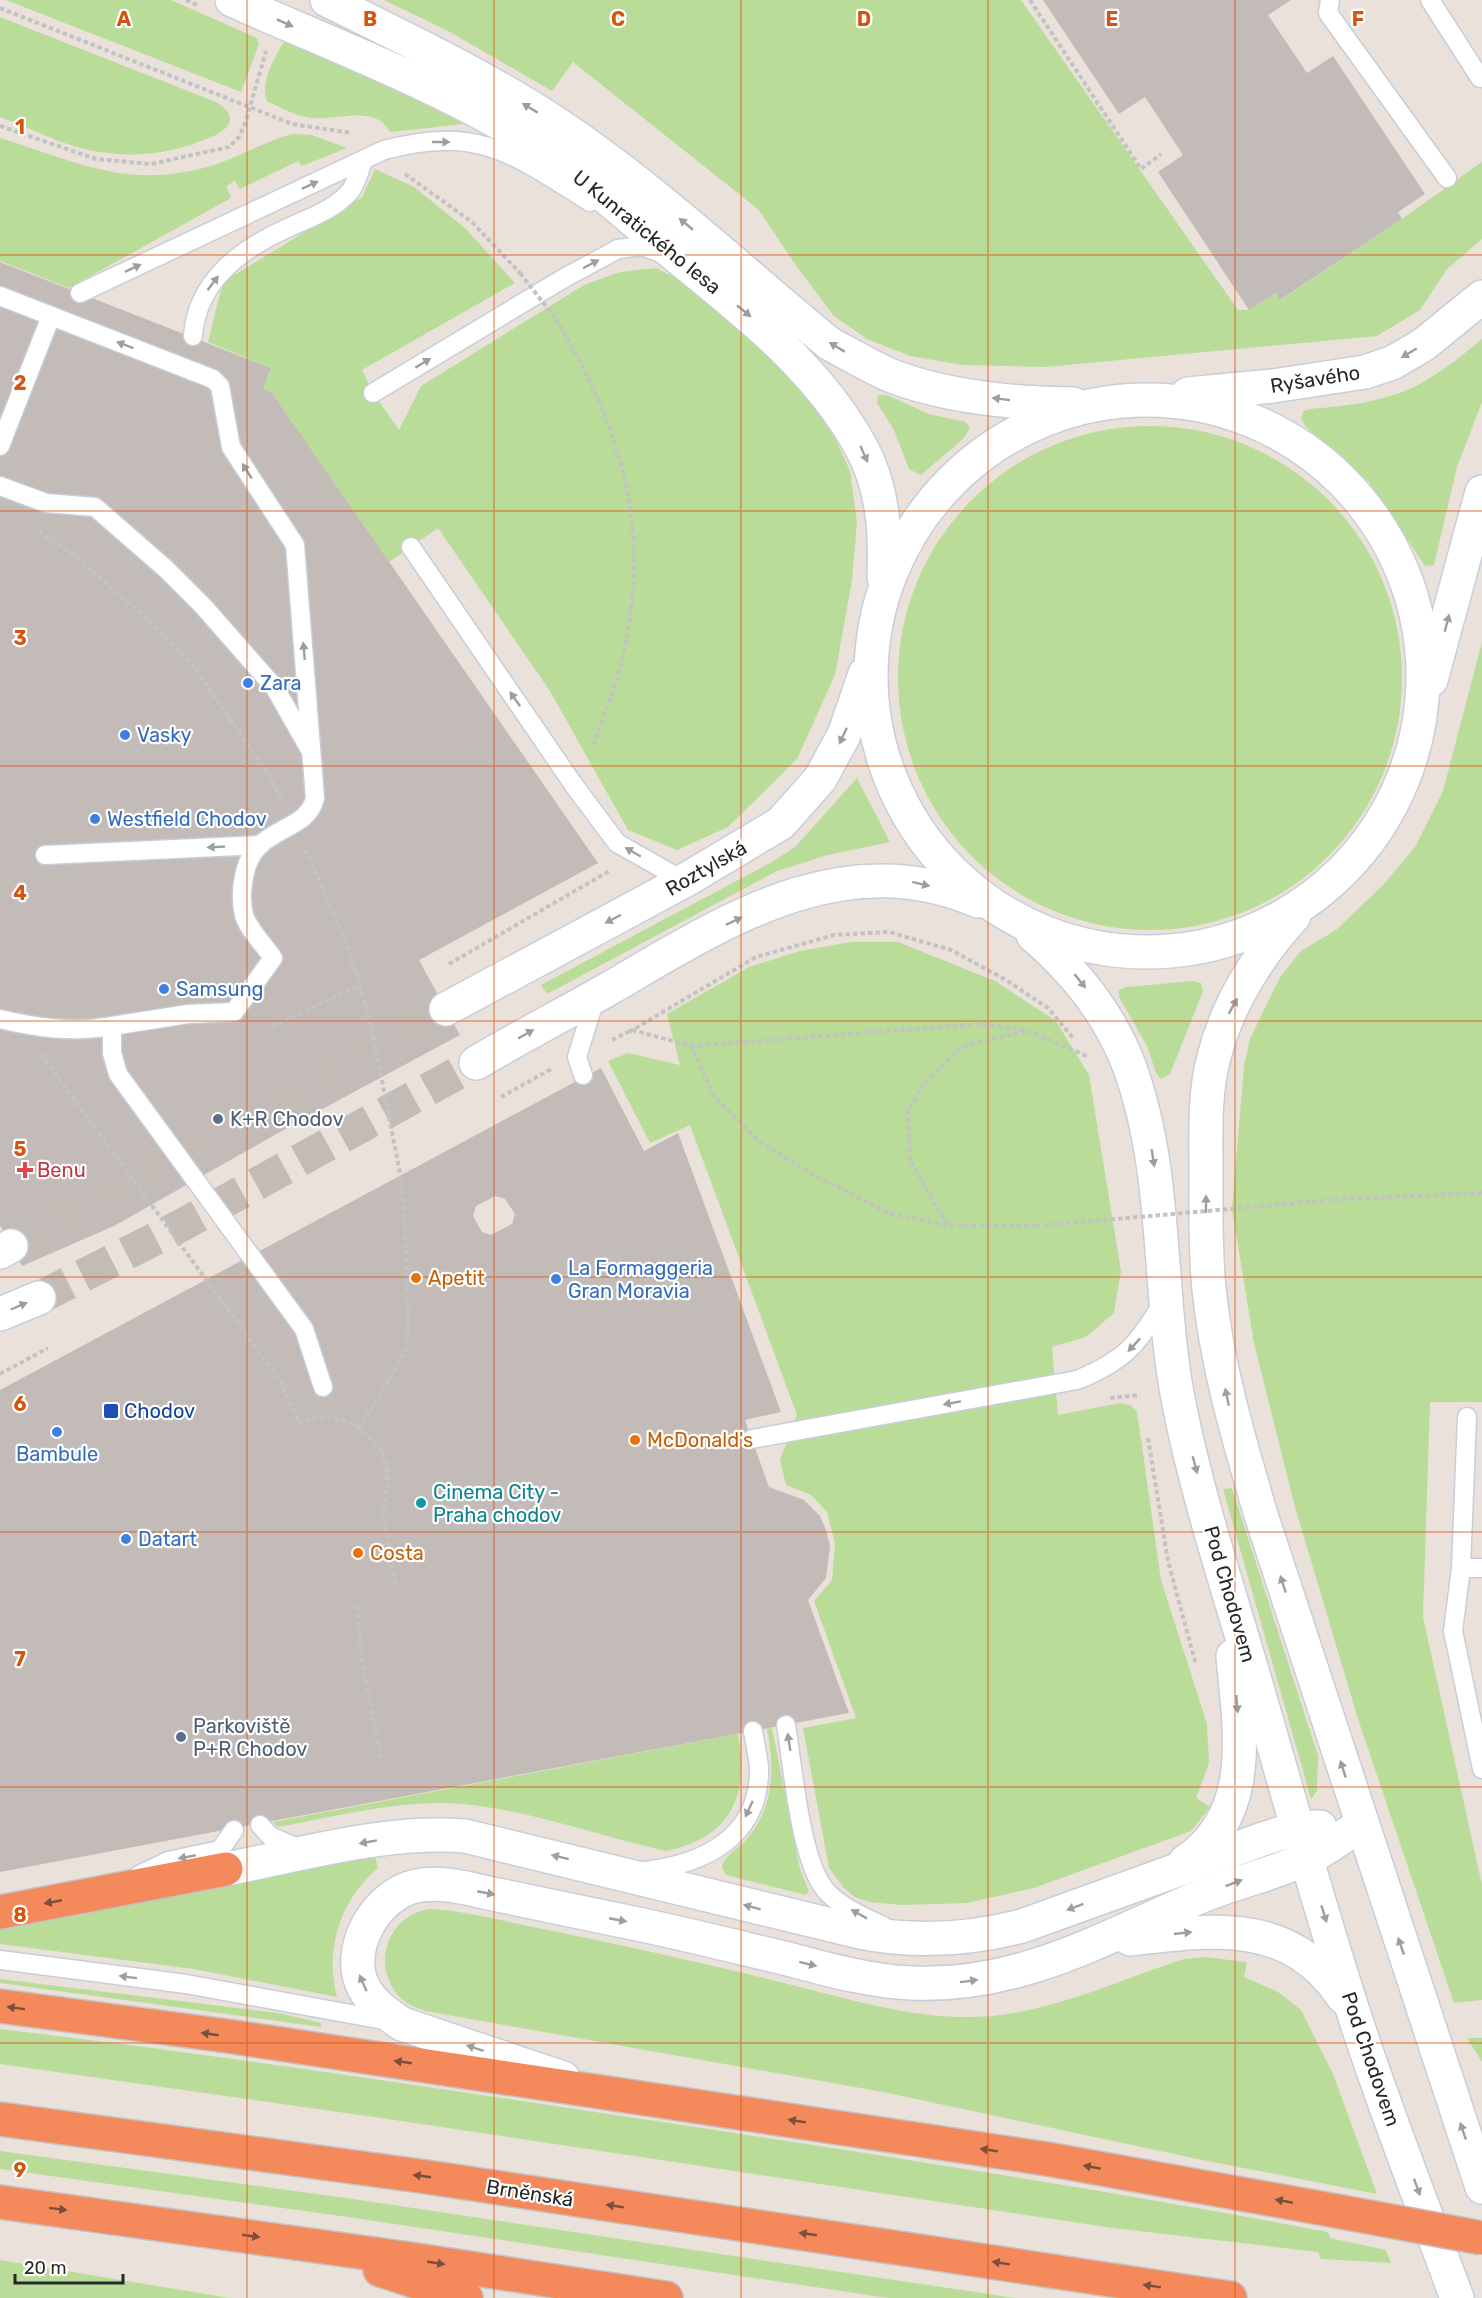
<svg xmlns="http://www.w3.org/2000/svg" width="1482" height="2298" font-family="Rubik,sans-serif">
	<rect width="100%" height="100%" fill="#eae1da"/>
	<g fill="#b9dd99">
		<polygon points="6,0 171,0 257,38 259,44 241,92"/>
		<polygon points="384,0 1021,0 1238,310 1249,310 1276,293 1281,300 1402,219 1482,162 1482,239 1447,269 1420,310 1377,336 1045,367 963,365 910,356 867,339 834,316 797,267 759,210 573,62 552,91 450,32"/>
		<path d="M 0,17 L 216,102 C 223,107 233,112 229,123 C 224,134 208,138 198,142 C 161,157 116,158 77,147 C 51,140 26,126 0,117 Z"/>
		<path d="M 286,39 L 473,123 L 390,132 C 376,104 336,121 311,118 C 295,116 281,108 267,101 C 259,83 276,54 286,39 Z"/>
		<path d="M 293,134 L 312,135 L 347,148 L 302,166 L 298,161 L 240,189 L 235,181 L 226,186 L 231,198 L 69,288 L 0,261 L 0,138 C 79,162 125,190 211,166 C 240,157 264,141 293,134 Z"/>
		<polygon points="375,169 414,187 466,229 515,283 362,370 373,393 399,430 421,386 584,285 620,272 656,268 690,285 739,327 801,388 830,427 850,471 857,522 852,580 835,675 797,759 728,827 677,850 628,830 550,691 438,528 389,562 272,393 263,389 271,368 208,342 223,282 362,197"/>
		<path d="M 1482,339 L 1482,402 L 1457,467 L 1434,565 L 1425,566 L 1369,482 L 1306,427 L 1301,418 L 1304,411 L 1310,409 C 1393,402 1418,393 1482,339 Z"/>
		<polygon points="878,395 887,395 929,414 966,422 970,428 963,439 921,475 909,469 894,430 877,403"/>
		<circle cx="1150" cy="678" r="252"/>
		<polygon points="1482,642 1482,1402 1430,1402 1423,1617 1482,1885 1482,2000 1454,2003 1358,1719 1295,1507 1254,1343 1232,1209 1244,1066 1250,1039 1280,977 1301,951 1336,930 1384,884 1415,847 1443,791"/>
		<polygon points="857,778 890,842 828,855 777,871 547,994 541,985 772,862 795,847"/>
		<polygon points="851,942 898,942 995,981 1056,1021 1089,1075 1121,1271 1114,1313 1086,1337 1052,1347 1058,1415 1120,1403 1130,1405 1137,1411 1161,1580 1207,1724 1209,1763 1196,1798 1210,1807 1191,1831 1034,1888 967,1903 902,1905 869,1902 855,1897 844,1888 829,1868 803,1728 856,1718 814,1601 832,1580 835,1543 827,1512 811,1495 786,1485 780,1460 797,1415 690,1125 650,1143 608,1061 628,1053 680,1065 667,1014 749,967 800,951"/>
		<polygon points="1193,981 1201,983 1203,991 1170,1074 1161,1079 1156,1073 1147,1046 1119,997 1119,990 1126,987"/>
		<polygon points="1232,1488 1318,1756 1317,1791 1311,1799 1223,1489"/>
		<path d="M 772,1728 L 800,1869 L 809,1891 L 806,1895 L 726,1875 L 722,1868 C 723,1856 738,1849 746,1840 C 774,1808 775,1768 767,1729 Z"/>
		<path d="M 738,1734 C 750,1795 731,1838 666,1851 C 602,1837 538,1813 472,1805 C 407,1797 341,1816 278,1827 L 273,1822 Z"/>
		<path d="M 374,1853 L 378,1868 C 341,1899 324,1949 337,1997 L 193,1969 L 0,1944 L 0,1923 Z"/>
		<path d="M 431,1909 C 468,1911 506,1922 543,1929 C 628,1946 712,1965 796,1986 C 859,2002 927,2022 993,2016 C 1059,2009 1122,1979 1184,1959 L 1204,1957 L 1247,1962 L 1244,1977 L 1278,1992 L 1301,2010 L 1333,2074 L 1377,2194 L 1198,2159 L 883,2092 L 425,2011 C 415,2007 404,2003 397,1994 C 371,1962 390,1913 431,1909 Z"/>
		<polygon points="0,1979 278,2013 321,2023 321,2027 0,1983"/>
		<path d="M 0,2029 C 228,2056 455,2091 682,2125 C 898,2158 1113,2191 1328,2232 L 1330,2238 L 1386,2250 L 1391,2263 L 1321,2259 L 1318,2252 L 1113,2228 L 388,2119 L 0,2064 Z"/>
		<polygon points="1467,2038 1482,2038 1482,2062"/>
		<polygon points="0,2151 353,2199 1015,2298 888,2298 348,2217 0,2169"/>
		<polygon points="0,2260 230,2298 0,2298"/>
	</g>
	<g fill="#c2bbb7" fill-rule="evenodd">
		<polygon points="1043,0 1291,0 1268,15 1307,73 1333,56 1425,194 1398,212 1402,219 1280,300 1276,293 1249,310 1158,172 1183,155 1145,97 1119,114"/>
		<polygon points="0,262 271,368 263,389 272,393 598,863 419,960 460,1035 287,1128 114,1226 22,1266 0,1225"/>
		<path d="M 601,1068 L 644,1151 L 678,1133 L 781,1412 L 745,1420 L 769,1487 L 804,1500 L 820,1516 L 826,1530 L 830,1546 L 826,1578 L 808,1600 L 849,1713 L 0,1872 L 0,1390 ZM 495,1196 L 505,1199 L 515,1214 L 512,1224 L 491,1235 L 482,1232 L 473,1216 L 476,1206 Z"/>
	</g>
	<g fill="none" stroke-linecap="round" stroke-linejoin="round">
		<g stroke="#c3bcb6" stroke-width="33" stroke-dasharray="33 16" stroke-linecap="butt">
			<polyline points="11,1246 446,1009"/>
			<polyline points="39,1298 182,1225 476,1063"/>
		</g>
		<defs>
			<g id="lane">
				<polyline points="1330,0 1328,13 1447,178"/>
				<polyline points="1430,0 1480,78 1482,76"/>
				<path d="M 80,293 L 384,150 C 479,125 513,154 590,202"/>
				<path d="M 0,296 L 213,379 L 220,386 L 231,447 L 295,545 L 315,798 C 309,825 278,827 260,845 C 243,860 239,894 244,915 C 248,929 265,946 273,958 L 234,1012 L 188,1014 L 112,1026 L 112,1053 L 118,1074 L 304,1329 L 323,1387"/>
				<path d="M 193,336 C 197,279 244,247 292,226 C 312,217 337,208 351,190 C 357,181 360,170 363,160"/>
				<polyline points="373,393 566,277 618,249 642,246 661,253"/>
				<polyline points="0,446 51,316"/>
				<polyline points="0,486 46,503 95,507 166,569 204,607 275,688 309,748"/>
				<polyline points="411,547 573,784 617,843 684,881"/>
				<polyline points="45,855 260,845"/>
				<path d="M 0,1019 C 38,1028 73,1033 112,1026"/>
				<polyline points="583,1075 577,1057 596,996"/>
				<polyline points="1467,1417 1461,1568 1482,1568"/>
				<path d="M 752,1439 L 1077,1380 C 1124,1361 1139,1344 1164,1300"/>
				<polyline points="1461,1568 1453,1631 1482,1769"/>
				<path d="M 786,1725 C 793,1766 800,1865 828,1893 C 843,1908 864,1917 883,1926"/>
				<polyline points="260,1825 270,1836 302,1850"/>
				<path d="M 645,1871 C 704,1864 760,1837 759,1768 C 758,1756 755,1743 753,1731"/>
				<polyline points="139,1875 168,1861 220,1850 234,1830"/>
				<polyline points="0,1960 186,1984 389,2021"/>
			</g>
			<g id="secondary">
				<path d="M 232,0 C 326,42 432,82 520,135 C 570,164 614,204 659,242 C 733,303 814,361 861,447 C 883,487 886,532 884,577"/>
				<path d="M 327,0 C 404,38 482,75 554,122 C 653,187 739,270 830,344 C 849,354 868,365 887,374 C 940,396 1015,404 1073,404"/>
				<polyline points="1188,394 1273,386 1365,372 1392,363 1423,345 1482,297"/>
				<circle cx="1147" cy="676" r="276"/>
				<polyline points="1431,680 1482,492"/>
				<path d="M 1294,916 C 1258,955 1227,1005 1214,1057 C 1204,1092 1206,1135 1206,1170 C 1206,1210 1205,1250 1209,1289 C 1217,1367 1239,1440 1261,1515 L 1482,2187"/>
				<path d="M 1033,935 C 1076,972 1110,1014 1130,1068 C 1169,1177 1157,1292 1179,1404 C 1198,1500 1231,1597 1258,1691 C 1289,1798 1319,1906 1353,2011 C 1384,2108 1422,2203 1457,2298"/>
				<polyline points="446,1009 684,881 781,823 820,779 844,735 865,674"/>
				<path d="M 476,1063 C 520,1037 566,1013 610,988 C 725,921 843,843 978,901"/>
				<polyline points="0,1252 11,1246"/>
				<polyline points="0,1314 39,1298"/>
				<path d="M 1185,1862 C 1257,1814 1239,1728 1233,1656"/>
				<path d="M 226,1869 C 304,1854 385,1830 465,1836 L 860,1932 C 915,1943 968,1940 1022,1926 L 1263,1839 L 1298,1828 L 1320,1827"/>
				<path d="M 1130,1939 C 1212,1930 1290,1917 1343,1997"/>
				<path d="M 563,2078 L 402,2024 C 388,2014 373,2005 364,1988 C 344,1951 375,1895 416,1886 C 444,1880 475,1891 503,1896 C 541,1904 579,1912 618,1920 C 674,1931 729,1945 784,1958 C 826,1969 868,1981 911,1983 C 1015,1988 1098,1941 1190,1901 C 1227,1884 1268,1876 1306,1859 C 1325,1850 1343,1836 1361,1825"/>
			</g>
			<g id="highway">
				<polyline points="0,1912 226,1869"/>
				<polyline points="0,2006 227,2036 1047,2159 1342,2212"/>
				<polyline points="0,2119 427,2177 1230,2298"/>
				<polyline points="0,2202 410,2259 666,2298"/>
				<polyline points="380,2270 466,2298"/>
			</g>
		</defs>
		<use href="#lane" stroke="#c8ced9" stroke-width="21"/>
		<use href="#secondary" stroke="#c8ced9" stroke-width="36"/>
		<use href="#highway" stroke="#c3c3c3" stroke-width="36"/>
		<g stroke="#c3c3c3" stroke-width="4" stroke-dasharray="4.5 3" stroke-linecap="butt">
			<polyline points="186,0 199,6"/>
			<polyline points="1030,0 1141,169 1161,154"/>
			<polyline points="0,8 292,124 352,133"/>
			<polyline points="0,126 96,159 151,164 229,147 239,137 245,124 266,51"/>
			<polyline points="405,174 472,222 520,273"/>
			<path d="M 556,319 C 621,428 652,527 623,655 C 616,686 604,716 593,746"/>
			<polyline points="39,531 79,559 153,625 193,666 268,774 281,799"/>
			<polyline points="449,964 611,870"/>
			<polyline points="360,985 371,1025 400,1173 405,1223 408,1319 407,1349 360,1428 380,1448 387,1467 387,1487 383,1512 396,1587"/>
			<polyline points="271,1027 360,985 342,932 305,849"/>
			<polyline points="629,1032 756,957 834,935 889,932 951,950 1006,980 1048,1008 1073,1038"/>
			<polyline points="612,1040 632,1030 691,1046 715,1098 759,1141 812,1174 888,1213 947,1225 1036,1226"/>
			<polyline points="691,1046 982,1024 1028,1031 1087,1056"/>
			<path d="M 41,1054 L 281,1382 L 299,1423 C 320,1415 341,1416 360,1428"/>
			<polyline points="501,1097 553,1068"/>
			<polyline points="1343,1199 1482,1193"/>
			<polyline points="947,1225 910,1160 908,1111 924,1083 963,1046 1024,1032"/>
			<polyline points="0,1374 48,1348"/>
			<polyline points="1110,1398 1140,1395"/>
			<polyline points="1148,1438 1168,1561 1196,1665"/>
			<polyline points="357,1606 362,1661 381,1758"/>
		</g>
		<use href="#lane" stroke="#fff" stroke-width="18"/>
		<use href="#secondary" stroke="#fff" stroke-width="33"/>
		<use href="#highway" stroke="#f4895b" stroke-width="33"/>
		<defs>
			<polyline id="highway-bridge" points="1342,2212 1482,2238"/>
		</defs>
		<use href="#highway-bridge" stroke="#c3c3c3" stroke-width="36" stroke-linecap="butt"/>
		<g stroke="#c3c3c3" stroke-width="4" stroke-dasharray="4.5 3" stroke-linecap="butt">
			<polyline points="520,273 556,319"/>
			<polyline points="1036,1226 1343,1199"/>
		</g>
		<use href="#highway-bridge" stroke="#f4895b" stroke-width="33"/>
	</g>
	<defs><path id="oneway-solid" d="M-6-.8H1V-3.2L6.5 0L1 3.2V.8H-6Z" transform="scale(1.5)"/></defs>
	<g fill="#9e9e9e">
		<use href="#oneway-solid" transform="translate(285 23) rotate(24)"/>
		<use href="#oneway-solid" transform="translate(530 108) rotate(-149)"/>
		<use href="#oneway-solid" transform="translate(441 142)"/>
		<use href="#oneway-solid" transform="translate(310 185) rotate(-25)"/>
		<use href="#oneway-solid" transform="translate(686 224) rotate(-140)"/>
		<use href="#oneway-solid" transform="translate(591 264) rotate(-28)"/>
		<use href="#oneway-solid" transform="translate(133 268) rotate(-25)"/>
		<use href="#oneway-solid" transform="translate(213 283) rotate(-53)"/>
		<use href="#oneway-solid" transform="translate(744 311) rotate(39)"/>
		<use href="#oneway-solid" transform="translate(125 345) rotate(-159)"/>
		<use href="#oneway-solid" transform="translate(837 347) rotate(-149)"/>
		<use href="#oneway-solid" transform="translate(1409 353) rotate(150)"/>
		<use href="#oneway-solid" transform="translate(423 363) rotate(-31)"/>
		<use href="#oneway-solid" transform="translate(1001 399) rotate(-173)"/>
		<use href="#oneway-solid" transform="translate(864 454) rotate(66)"/>
		<use href="#oneway-solid" transform="translate(247 471) rotate(-123)"/>
		<use href="#oneway-solid" transform="translate(1447 623) rotate(-75)"/>
		<use href="#oneway-solid" transform="translate(304 651) rotate(-95)"/>
		<use href="#oneway-solid" transform="translate(515 699) rotate(-125)"/>
		<use href="#oneway-solid" transform="translate(843 736) rotate(115)"/>
		<use href="#oneway-solid" transform="translate(216 847) rotate(177)"/>
		<use href="#oneway-solid" transform="translate(633 852) rotate(-150)"/>
		<use href="#oneway-solid" transform="translate(921 884) rotate(14)"/>
		<use href="#oneway-solid" transform="translate(613 919) rotate(152)"/>
		<use href="#oneway-solid" transform="translate(734 921) rotate(-26)"/>
		<use href="#oneway-solid" transform="translate(1080 981) rotate(51)"/>
		<use href="#oneway-solid" transform="translate(1233 1006) rotate(-61)"/>
		<use href="#oneway-solid" transform="translate(526 1034) rotate(-30)"/>
		<use href="#oneway-solid" transform="translate(1153 1158) rotate(81)"/>
		<use href="#oneway-solid" transform="translate(1206 1204) rotate(-90)"/>
		<use href="#oneway-solid" transform="translate(19 1306) rotate(-23)"/>
		<use href="#oneway-solid" transform="translate(1134 1345) rotate(133)"/>
		<use href="#oneway-solid" transform="translate(1227 1397) rotate(-102)"/>
		<use href="#oneway-solid" transform="translate(952 1403) rotate(170)"/>
		<use href="#oneway-solid" transform="translate(1195 1465) rotate(75)"/>
		<use href="#oneway-solid" transform="translate(1283 1584) rotate(-108)"/>
		<use href="#oneway-solid" transform="translate(1237 1704) rotate(85)"/>
		<use href="#oneway-solid" transform="translate(789 1742) rotate(-99)"/>
		<use href="#oneway-solid" transform="translate(1343 1769) rotate(-108)"/>
		<use href="#oneway-solid" transform="translate(749 1809) rotate(115)"/>
		<use href="#oneway-solid" transform="translate(368 1842) rotate(170)"/>
		<use href="#oneway-solid" transform="translate(187 1857) rotate(169)"/>
		<use href="#oneway-solid" transform="translate(560 1857) rotate(-166)"/>
		<use href="#oneway-solid" transform="translate(1234 1883) rotate(-21)"/>
		<use href="#oneway-solid" transform="translate(486 1893) rotate(11)"/>
		<use href="#oneway-solid" transform="translate(752 1907) rotate(-165)"/>
		<use href="#oneway-solid" transform="translate(1075 1907) rotate(159)"/>
		<use href="#oneway-solid" transform="translate(859 1914) rotate(-151)"/>
		<use href="#oneway-solid" transform="translate(1324 1914) rotate(73)"/>
		<use href="#oneway-solid" transform="translate(618 1920) rotate(11)"/>
		<use href="#oneway-solid" transform="translate(1183 1933) rotate(-6)"/>
		<use href="#oneway-solid" transform="translate(1401 1946) rotate(-109)"/>
		<use href="#oneway-solid" transform="translate(808 1964) rotate(14)"/>
		<use href="#oneway-solid" transform="translate(128 1977) rotate(-173)"/>
		<use href="#oneway-solid" transform="translate(969 1981) rotate(-7)"/>
		<use href="#oneway-solid" transform="translate(363 1983) rotate(-114)"/>
		<use href="#oneway-solid" transform="translate(475 2048) rotate(-162)"/>
		<use href="#oneway-solid" transform="translate(1463 2131) rotate(-109)"/>
		<use href="#oneway-solid" transform="translate(1417 2187) rotate(70)"/>
	</g>
	<g fill="#7a4f3c">
		<use href="#oneway-solid" transform="translate(53 1902) rotate(169)"/>
		<use href="#oneway-solid" transform="translate(16 2008) rotate(-173)"/>
		<use href="#oneway-solid" transform="translate(210 2034) rotate(-172)"/>
		<use href="#oneway-solid" transform="translate(403 2062) rotate(-172)"/>
		<use href="#oneway-solid" transform="translate(797 2121) rotate(-171)"/>
		<use href="#oneway-solid" transform="translate(989 2150) rotate(-171)"/>
		<use href="#oneway-solid" transform="translate(1092 2167) rotate(-170)"/>
		<use href="#oneway-solid" transform="translate(422 2176) rotate(-172)"/>
		<use href="#oneway-solid" transform="translate(1284 2201) rotate(-169)"/>
		<use href="#oneway-solid" transform="translate(615 2206) rotate(-171)"/>
		<use href="#oneway-solid" transform="translate(58 2209) rotate(7)"/>
		<use href="#oneway-solid" transform="translate(808 2234) rotate(-172)"/>
		<use href="#oneway-solid" transform="translate(251 2236) rotate(8)"/>
		<use href="#oneway-solid" transform="translate(436 2263) rotate(9)"/>
		<use href="#oneway-solid" transform="translate(1001 2263) rotate(-171)"/>
		<use href="#oneway-solid" transform="translate(1152 2286) rotate(-171)"/>
	</g>
	<path fill="none" stroke="#d5540f" stroke-width="1.5" stroke-opacity="0.55" d="M 247,0 L 247,2298M 494,0 L 494,2298M 741,0 L 741,2298M 988,0 L 988,2298M 1235,0 L 1235,2298M 0,255 L 1482,255M 0,511 L 1482,511M 0,766 L 1482,766M 0,1021 L 1482,1021M 0,1277 L 1482,1277M 0,1532 L 1482,1532M 0,1787 L 1482,1787M 0,2043 L 1482,2043"/>
	<g fill="#3f7fe0" stroke="#fff" stroke-width="2">
		<circle cx="248" cy="683" r="6"/>
		<circle cx="125" cy="735" r="6"/>
		<circle cx="95" cy="819" r="6"/>
		<circle cx="164" cy="989" r="6"/>
		<circle cx="556" cy="1279" r="6"/>
		<circle cx="57" cy="1432" r="6"/>
		<circle cx="126" cy="1539" r="6"/>
	</g>
	<g fill="#5c6f8a" stroke="#fff" stroke-width="2">
		<circle cx="218" cy="1119" r="6"/>
		<circle cx="181" cy="1737" r="6"/>
	</g>
	<path fill="#e0444e" stroke="#fff" stroke-width="2" d="M22 1161h6v6h6v6h-6v6h-6v-6h-6v-6h6z"/>
	<g fill="#e8710a" stroke="#fff" stroke-width="2">
		<circle cx="416" cy="1278" r="6"/>
		<circle cx="635" cy="1440" r="6"/>
		<circle cx="358" cy="1553" r="6"/>
	</g>
	<rect fill="#1a4fb4" stroke="#fff" stroke-width="2" x="103" y="1403" width="16" height="16" rx="3"/>
	<circle fill="#0f9aa8" stroke="#fff" stroke-width="2" cx="421" cy="1503" r="6"/>
	<g text-anchor="middle" dominant-baseline="central" stroke-width="4.5" stroke-linejoin="round" paint-order="stroke">
		<g font-size="20" fill="#282828" stroke="#fff">
			<text transform="translate(647 232) rotate(39)">U Kunratického lesa</text>
			<text transform="translate(1315 379) rotate(-9)">Ryšavého</text>
			<text transform="translate(706 868) rotate(-30)">Roztylská</text>
			<text transform="translate(1230 1594) rotate(74)">Pod Chodovem</text>
			<text transform="translate(1371 2059) rotate(71)">Pod Chodovem</text>
			<text transform="translate(530 2193) rotate(9)">Brněnská</text>
		</g>
		<g font-size="20" fill="#366cbe" stroke="#fff" text-anchor="start">
			<text x="260" y="683">Zara</text>
			<text x="137" y="735">Vasky</text>
			<text x="107" y="819">Westfield Chodov</text>
			<text x="176" y="989">Samsung</text>
			<text x="568" y="1268">La Formaggeria<tspan x="568" dy="23">Gran Moravia</tspan></text>
			<text x="57" y="1454" text-anchor="middle">Bambule</text>
			<text x="138" y="1539">Datart</text>
		</g>
		<g font-size="20" fill="#4e5e75" stroke="#fff" text-anchor="start">
			<text x="230" y="1119">K+R Chodov</text>
			<text x="193" y="1726">Parkoviště<tspan x="193" dy="23">P+R Chodov</tspan></text>
		</g>
		<g font-size="20" fill="#be3a42" stroke="#fff" text-anchor="start">
			<text x="37" y="1170">Benu</text>
		</g>
		<g font-size="20" fill="#c56008" stroke="#fff" text-anchor="start">
			<text x="428" y="1278">Apetit</text>
			<text x="647" y="1440">McDonald's</text>
			<text x="370" y="1553">Costa</text>
		</g>
		<g font-size="20" fill="#164399" stroke="#fff" text-anchor="start">
			<text x="124" y="1411">Chodov</text>
		</g>
		<g font-size="20" fill="#0d838f" stroke="#fff" text-anchor="start">
			<text x="433" y="1492">Cinema City -<tspan x="433" dy="23">Praha chodov</tspan></text>
		</g>
	</g>
	<g font-size="20" text-anchor="middle" font-weight="bold" fill="#d5540f" stroke="#fff" stroke-width="4.5" stroke-linejoin="round" paint-order="stroke">
		<text x="124" y="26">A</text>
		<text x="370" y="26">B</text>
		<text x="618" y="26">C</text>
		<text x="864" y="26">D</text>
		<text x="1112" y="26">E</text>
		<text x="1358" y="26">F</text>
		<text x="20" y="134">1</text>
		<text x="20" y="390">2</text>
		<text x="20" y="645">3</text>
		<text x="20" y="900">4</text>
		<text x="20" y="1156">5</text>
		<text x="20" y="1411">6</text>
		<text x="20" y="1666">7</text>
		<text x="20" y="1922">8</text>
		<text x="20" y="2177">9</text>
	</g>
	<path d="M15 2274v9h108v-9" fill="none" stroke="#282828" stroke-width="3"/>
	<text x="24" y="2274" font-size="18" fill="#282828" stroke="#ffffff" stroke-width="4.5" paint-order="stroke">20 m</text>
</svg>
